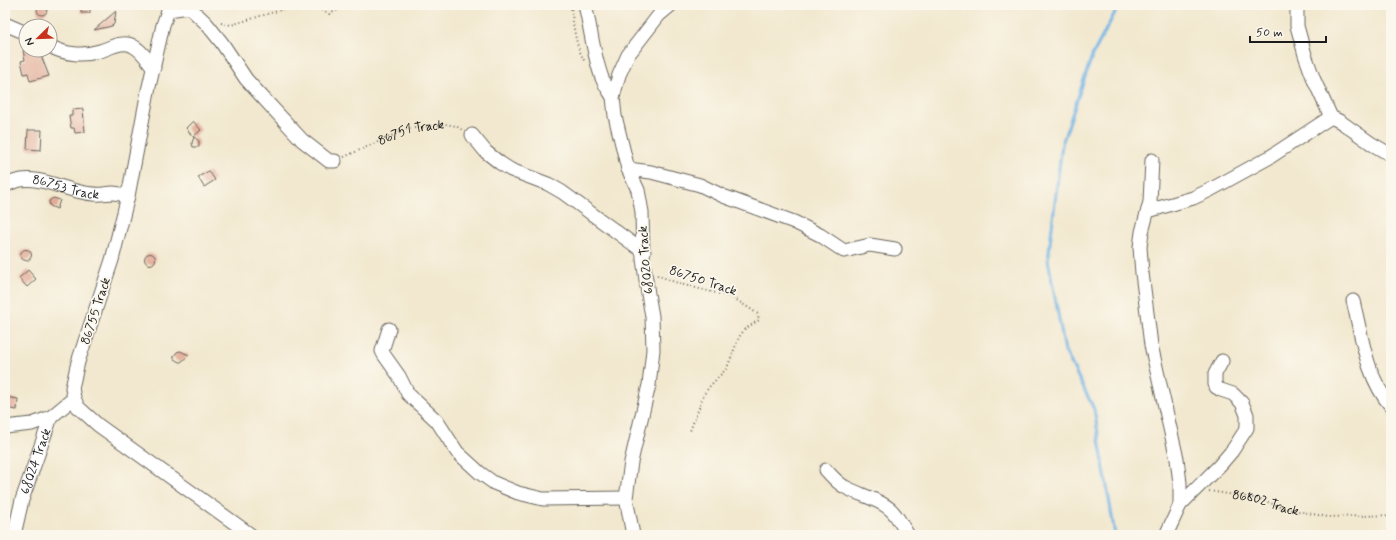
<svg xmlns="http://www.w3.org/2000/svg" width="1396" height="540" font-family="Mynerve,sans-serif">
	<rect width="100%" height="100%" fill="#fbf7ec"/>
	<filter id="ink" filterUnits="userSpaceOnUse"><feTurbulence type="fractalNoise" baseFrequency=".025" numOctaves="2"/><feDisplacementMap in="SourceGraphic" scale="8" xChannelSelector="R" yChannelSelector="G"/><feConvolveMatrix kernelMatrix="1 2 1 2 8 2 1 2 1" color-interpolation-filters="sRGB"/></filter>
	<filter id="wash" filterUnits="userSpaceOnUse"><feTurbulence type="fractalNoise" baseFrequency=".012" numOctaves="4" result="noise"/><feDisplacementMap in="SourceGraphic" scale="16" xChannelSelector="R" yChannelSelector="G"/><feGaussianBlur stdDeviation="0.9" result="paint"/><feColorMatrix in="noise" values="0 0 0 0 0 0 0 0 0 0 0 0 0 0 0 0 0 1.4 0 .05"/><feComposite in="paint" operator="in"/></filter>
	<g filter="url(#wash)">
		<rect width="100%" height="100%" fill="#f2e8cf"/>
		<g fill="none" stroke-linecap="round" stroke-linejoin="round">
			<polyline stroke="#6fb3e5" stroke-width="3" points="1115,535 1094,409 1065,351 1048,260 1062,144 1092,56 1119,5"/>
		</g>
		<g id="blocks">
			<g fill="#e2ac98">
				<rect x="81" y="5" width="9" height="8"/>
				<circle cx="42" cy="10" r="5"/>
				<polygon points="116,11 114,24 112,26 94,30"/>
				<polygon points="23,50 32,50 34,52 42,50 43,54 42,58 49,76 30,81 28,73 24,74 21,61 25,60"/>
				<polygon points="83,109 85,132 75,133 74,128 71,128 69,116 72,116 72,110"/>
				<polygon points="193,121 201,130 193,137 186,128"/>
				<polygon points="28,130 42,130 41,150 27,149"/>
				<polygon points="194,137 199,141 199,147 193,147 192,143"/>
				<polygon points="209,171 215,180 204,187 198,177"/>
				<polygon points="53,198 60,200 57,209 50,206 49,201"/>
				<circle cx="26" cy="255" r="5.5"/>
				<circle cx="150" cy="259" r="5.5"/>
				<polygon points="28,270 36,279 27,287 19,278"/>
				<polygon points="180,351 189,355 181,362 179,362 174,359 174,356 177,352"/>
				<polygon points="5,397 18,399 17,410 5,408"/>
			</g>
		</g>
	</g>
	<g filter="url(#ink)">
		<use href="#blocks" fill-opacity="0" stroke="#67635b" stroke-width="1"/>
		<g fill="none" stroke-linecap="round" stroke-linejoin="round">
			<defs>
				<g id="minor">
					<polyline points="170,5 163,25 148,91 128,196 112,260 78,362 72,388 74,398 78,407 98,425 251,535"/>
					<path d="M 585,5 C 591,29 593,54 602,78 C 604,84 609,91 613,97"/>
					<polyline points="1297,5 1297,26 1305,55 1314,80 1331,117 1341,122 1372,144 1391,155"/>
					<polyline points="168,10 189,7 206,23 222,43 246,79 255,89 302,140 329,161 335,161"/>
					<polyline points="5,24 26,33"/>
					<path d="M 50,46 C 65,55 84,56 100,51 C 110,48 123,40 133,46 C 142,50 148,61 154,68"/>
					<polyline points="472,135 486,152 500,163 511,170 548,184 562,192 644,252"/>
					<polyline points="1152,160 1150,202 1142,232 1140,247 1142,273 1151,345 1177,459 1180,483 1180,505"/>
					<polyline points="628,169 651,172 700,185 723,196 794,222 820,235 844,251 870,245 895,249"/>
					<path id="s3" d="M 5,186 C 33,168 65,193 94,194 C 101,195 107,193 113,193 C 118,193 123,195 128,196"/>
					<polyline points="1148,211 1193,198 1210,190 1270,157 1331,117"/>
					<path d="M 1353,301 C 1362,336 1366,377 1391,406"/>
					<polyline points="389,329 382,351 384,355 399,376 408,394 437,421 457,452 480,473 494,483 518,493 543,499 626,498"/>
					<polyline points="5,427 32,424 51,417"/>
					<path d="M 826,470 C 832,476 837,483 845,487 C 859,495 877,498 890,509 C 898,516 902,526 908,535"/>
					<path id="s4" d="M 14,535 L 22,500 L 51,417 L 74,398"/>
					<polyline points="633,535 626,498 631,462 649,385 653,350 652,316 648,294 643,259 642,212 638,190 628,169 615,116 613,97 619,75 628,55 659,15 671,5"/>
					<polyline points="1166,535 1180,505 1220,465 1232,451 1247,428 1247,415 1242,403 1233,394 1221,390 1216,387 1215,384 1215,374 1222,361"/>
				</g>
			</defs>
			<use href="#minor" stroke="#67635b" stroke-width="15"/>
			<g stroke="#67635b" stroke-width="2" stroke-dasharray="1 3" stroke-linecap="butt">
				<polyline points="311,5 329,14 349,5"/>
				<path d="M 571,5 C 573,23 575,46 585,62"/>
				<polyline points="221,23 231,25 297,5"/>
				<path id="s1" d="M 344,157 L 407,129 L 445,124 L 456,126 L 462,130"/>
				<polyline points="657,275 680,284 732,297 758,314 759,320 745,329 739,337 727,368 710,386 704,394 690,431"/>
				<path id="s2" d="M 1209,491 L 1260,499 L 1283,508 L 1328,517 L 1391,515"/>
			</g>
			<use href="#minor" stroke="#fff" stroke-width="13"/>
		</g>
	</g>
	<g text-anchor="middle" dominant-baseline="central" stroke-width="3.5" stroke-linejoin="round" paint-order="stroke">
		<g font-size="13" fill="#1c1c1c" stroke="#fbf7ec">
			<text stroke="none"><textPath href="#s1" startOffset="72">86751 Track</textPath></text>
			<text stroke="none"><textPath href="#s3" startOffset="63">86753 Track</textPath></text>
			<text transform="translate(646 260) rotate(-95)">68020 Track</text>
			<text transform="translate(703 281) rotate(18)">86750 Track</text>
			<text transform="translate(96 311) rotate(-72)">86755 Track</text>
			<text stroke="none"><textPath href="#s4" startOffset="77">68024 Track</textPath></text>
			<text stroke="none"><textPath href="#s2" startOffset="58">86802 Track</textPath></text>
		</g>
	</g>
	<rect width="1396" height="540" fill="none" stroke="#fbf7ec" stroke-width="20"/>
	<g transform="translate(38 38) rotate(247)"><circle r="19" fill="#fbf7ec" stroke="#a29f99"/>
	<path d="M0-3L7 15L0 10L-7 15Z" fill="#c8321e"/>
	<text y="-6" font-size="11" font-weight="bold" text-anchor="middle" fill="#1c1c1c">N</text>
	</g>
	<path d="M1250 36v6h76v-6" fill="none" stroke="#1c1c1c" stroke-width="2"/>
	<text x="1256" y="36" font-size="12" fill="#1c1c1c" stroke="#fbf7ec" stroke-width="3" paint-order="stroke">50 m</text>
</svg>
